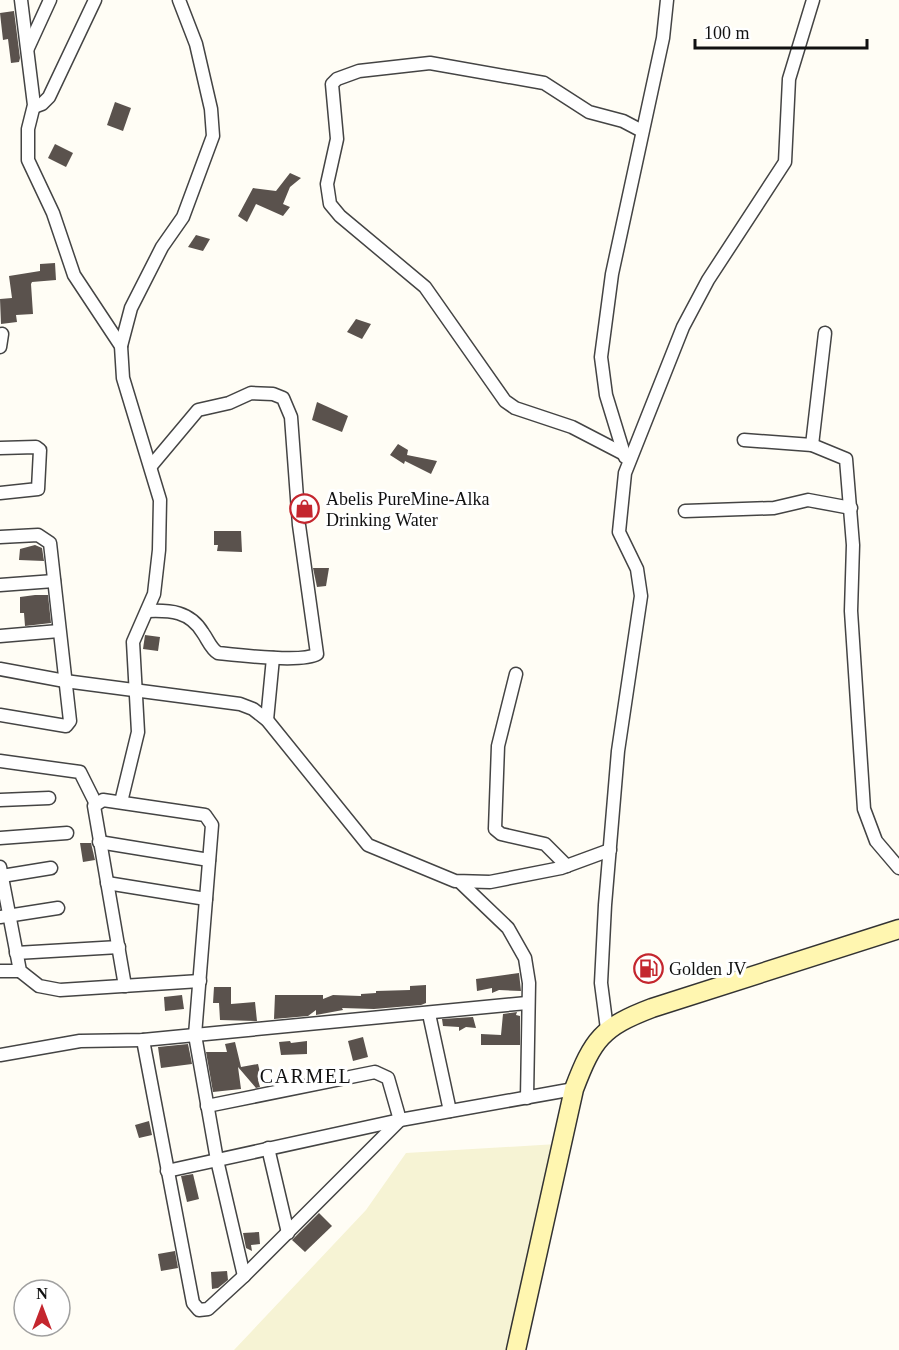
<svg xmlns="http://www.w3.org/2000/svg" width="899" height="1350" font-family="Georgia,serif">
	<rect width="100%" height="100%" fill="#fffdf5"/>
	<polygon fill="#f6f3d4" points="557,1144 511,1350 234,1350 366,1210 406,1153"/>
	<g fill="#5a524d">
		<polygon points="14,11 20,58 19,62 11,63 8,39 3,40 0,13"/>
		<polygon points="115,102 131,108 123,131 107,125"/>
		<polygon points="55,144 73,153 66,167 48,158"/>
		<polygon points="290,173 301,178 290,187 283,204 290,207 283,216 256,204 247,222 238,216 253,188 276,191"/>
		<polygon points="196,235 210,239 203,251 188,247"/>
		<polygon points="55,263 56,280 32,282 31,284 33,314 16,315 17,322 1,324 0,299 12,298 9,276 40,271 40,264"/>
		<polygon points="356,319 371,324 362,339 347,332"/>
		<polygon points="317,402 348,416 342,432 312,420"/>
		<polygon points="398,444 408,450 407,455 437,461 431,474 405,461 404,464 390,455"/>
		<polygon points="214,531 241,531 242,552 217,551 218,545 214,545"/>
		<polygon points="35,545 42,548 44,561 19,560 20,549"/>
		<polygon points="313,568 329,568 326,586 317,587"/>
		<polygon points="35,595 48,595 51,623 25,626 24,613 20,613 20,597"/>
		<polygon points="145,635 160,637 158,651 143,649"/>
		<polygon points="80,843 91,843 95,860 83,862"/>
		<polygon points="519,973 521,991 499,990 492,993 492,988 477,991 476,979"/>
		<polygon points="426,985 426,1003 421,1005 374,1009 342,1008 343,1010 316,1015 316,1010 308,1016 274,1019 275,995 323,995 323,999 333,995 361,996 361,994 376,993 376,991 410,990 410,986"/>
		<polygon points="214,987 231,987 231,1004 255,1002 257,1021 220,1020 219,1003 213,1003"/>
		<polygon points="182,995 184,1009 165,1011 164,997"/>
		<polygon points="517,1012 516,1015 520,1016 520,1045 481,1045 481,1034 501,1035 503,1014"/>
		<polygon points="473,1017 476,1028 466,1027 459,1031 459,1027 443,1026 442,1019"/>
		<polygon points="363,1037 368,1057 353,1061 348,1041"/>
		<polygon points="290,1041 291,1043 307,1041 307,1054 281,1055 279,1042"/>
		<polygon points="235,1042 241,1067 258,1064 262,1081 258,1080 260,1087 256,1088 238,1067 241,1089 213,1092 206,1052 227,1052 225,1044"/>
		<polygon points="188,1044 192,1064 161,1068 158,1047"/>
		<polygon points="149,1121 152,1135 139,1138 135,1125"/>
		<polygon points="193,1174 199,1199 187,1202 181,1176"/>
		<polygon points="319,1213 332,1226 305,1252 292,1240"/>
		<polygon points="259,1232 260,1244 251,1245 252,1251 246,1248 243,1233"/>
		<polygon points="175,1251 178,1268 161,1271 158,1254"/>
		<polygon points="227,1271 228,1280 218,1288 212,1289 211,1272"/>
	</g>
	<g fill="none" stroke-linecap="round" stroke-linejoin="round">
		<defs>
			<g id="street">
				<polyline points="21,0 34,105 28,129 28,160 53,213 74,275 121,346 123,378 160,500 159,550 154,594 133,642 138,732 121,802"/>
				<polyline points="28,48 50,0"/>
				<polyline points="34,107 42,104 49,97 95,0"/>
				<polyline points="121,346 131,308 162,247 183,217 213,136 211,109 196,44 179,0"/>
				<polyline points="0,347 2,334"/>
				<polyline points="744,440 812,445 846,459 853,545 851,611 864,809 876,841 899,868"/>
				<polyline points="812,445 825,333"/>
				<polyline points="0,448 36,447 40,450 38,489 0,493"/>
				<polyline points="624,454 572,427 515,408 505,401 425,287 340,216 330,204 327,184 337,139 332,84 337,79 359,71 430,63 544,83 589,112 623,121 642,131"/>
				<polyline points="625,457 606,395 601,357 612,274 663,38 667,0"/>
				<polyline points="685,511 774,508 808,500 851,508"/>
				<polyline points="0,537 38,535 50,543 70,721 66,726 0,715"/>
				<polyline points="0,585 54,581"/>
				<path d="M 147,611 C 170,610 190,611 203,633 C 208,640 211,649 218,653 C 237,655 303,663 317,654 L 299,525 L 291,417 L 283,398 L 273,394 L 251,393 L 229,403 L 198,410 L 151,466"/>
				<polyline points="0,636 59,631"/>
				<polyline points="0,669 65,681 240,704 253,709 267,720 368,845 455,881 490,882 561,868 610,850"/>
				<polyline points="516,674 498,746 495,829 501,834 545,844 567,866"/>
				<polyline points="267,720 273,658"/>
				<polyline points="0,761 80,772 96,804"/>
				<polyline points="0,800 49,798"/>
				<polyline points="0,838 67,833"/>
				<polyline points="99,842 209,860"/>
				<polyline points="0,867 20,971 39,986 60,990 200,981"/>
				<polyline points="2,876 51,868"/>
				<polyline points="107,883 206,899"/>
				<polyline points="461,883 508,928 525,958 529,983 527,1098"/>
				<polyline points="0,917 58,908"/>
				<polyline points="16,953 119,947"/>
				<polyline points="0,971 20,971"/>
				<polyline points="125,986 94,806 103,800 205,815 212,825 195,1035 217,1160 244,1276"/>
				<polyline points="429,1014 450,1111"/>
				<polyline points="607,1029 601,983 605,905 618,751 641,596 637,569 619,532 625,473 683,327 708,280 785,162 789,79 813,0"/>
				<polyline points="143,1040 193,1303 199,1310 208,1309 244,1276 400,1120 388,1078 375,1072 207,1106"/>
				<polyline points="0,1055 80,1041 143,1040 527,1003"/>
				<polyline points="268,1148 288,1233"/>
				<polyline points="167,1171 400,1120 574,1089"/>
			</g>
			<path id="secondary" d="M 516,1350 L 574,1089 C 593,1039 602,1027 652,1008 L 899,929"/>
		</defs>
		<use href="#street" stroke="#444" stroke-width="15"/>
		<use href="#secondary" stroke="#333" stroke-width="21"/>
		<use href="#street" stroke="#fff" stroke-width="12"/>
		<use href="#secondary" stroke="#fff6b0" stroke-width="18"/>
	</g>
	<defs>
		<symbol id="shop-ring" viewBox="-11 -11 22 22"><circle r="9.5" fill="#fff" stroke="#c4262e" stroke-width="1.5"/><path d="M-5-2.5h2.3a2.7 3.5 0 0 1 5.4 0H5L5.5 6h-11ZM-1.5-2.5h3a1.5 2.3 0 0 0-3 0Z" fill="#c4262e"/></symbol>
		<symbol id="fuel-ring" viewBox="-11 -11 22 22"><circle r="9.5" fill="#fff" stroke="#c4262e" stroke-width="1.5"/><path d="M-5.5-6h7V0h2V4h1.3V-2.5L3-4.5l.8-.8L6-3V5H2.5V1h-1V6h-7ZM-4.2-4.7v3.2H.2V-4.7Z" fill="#c4262e"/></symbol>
	</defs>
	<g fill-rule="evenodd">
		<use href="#shop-ring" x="288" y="492" width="33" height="33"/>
		<use href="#fuel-ring" x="632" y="952" width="33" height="33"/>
	</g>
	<g text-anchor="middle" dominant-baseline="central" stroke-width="6" stroke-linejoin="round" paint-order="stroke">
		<g font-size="18" fill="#111" stroke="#fff" text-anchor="start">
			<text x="326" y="499">Abelis PureMine-Alka<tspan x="326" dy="21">Drinking Water</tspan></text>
			<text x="669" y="969">Golden JV</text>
		</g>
		<g font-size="20" letter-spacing="1.5" fill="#111" stroke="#fff">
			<text x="306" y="1076">CARMEL</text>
		</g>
	</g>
	<g transform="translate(42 1308)"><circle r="28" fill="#ffffff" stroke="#a0a0a0" stroke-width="1.5"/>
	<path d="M0-4.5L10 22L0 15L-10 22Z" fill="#c4262e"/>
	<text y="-9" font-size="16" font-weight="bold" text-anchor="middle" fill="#111111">N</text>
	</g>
	<path d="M695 39v9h172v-9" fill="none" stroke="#111111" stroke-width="3"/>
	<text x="704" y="39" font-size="18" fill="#111111" stroke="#ffffff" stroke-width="4.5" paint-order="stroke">100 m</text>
</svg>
